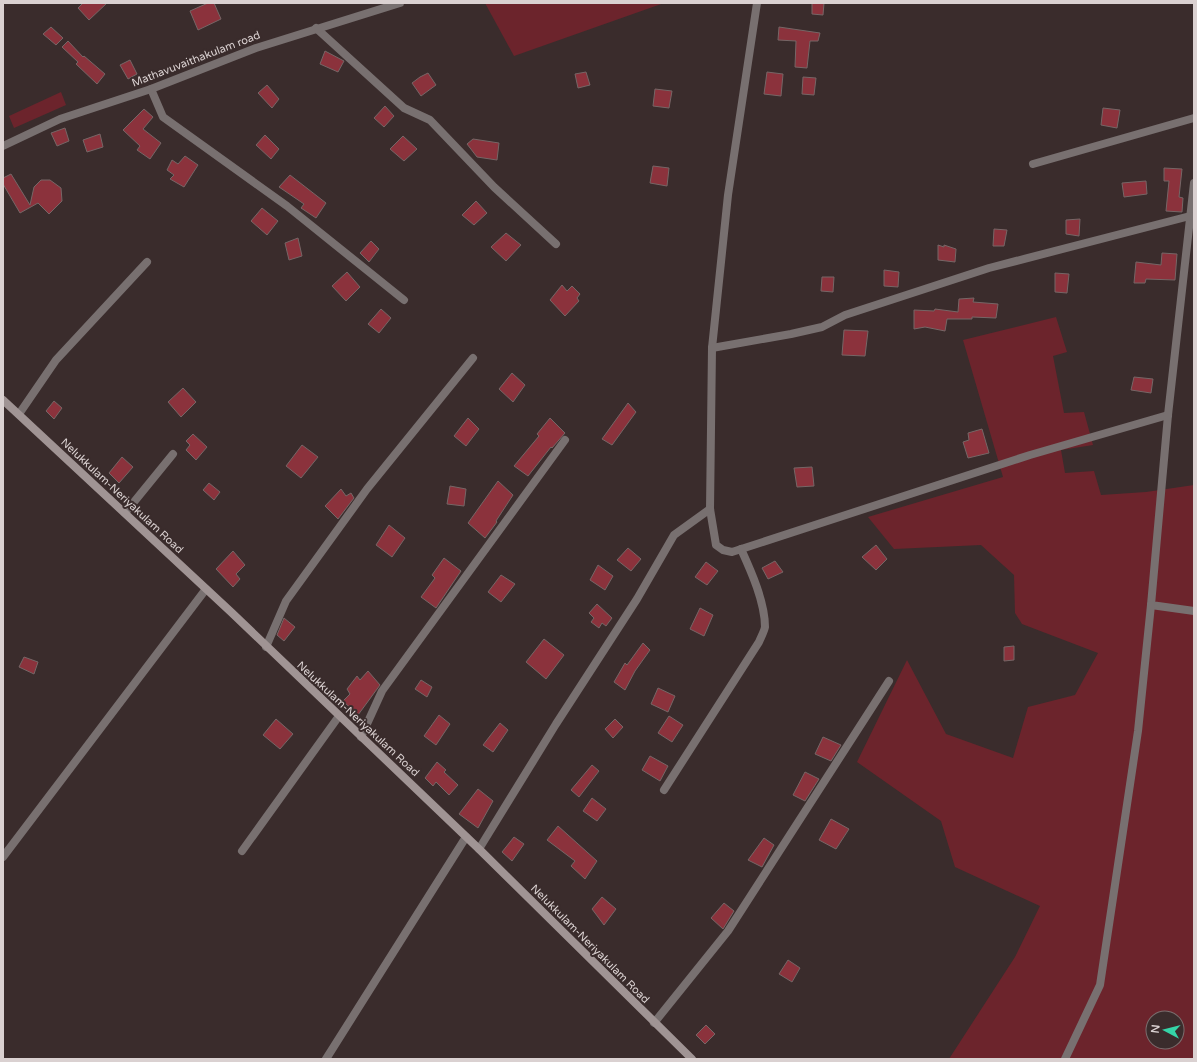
<svg xmlns="http://www.w3.org/2000/svg" width="1197" height="1062" font-family="'Varela Round',sans-serif">
	<rect width="100%" height="100%" fill="#3a2c2c"/>
	<g fill="#6c242c" fill-rule="evenodd">
		<polygon points="485,3 664,3 514,56"/>
		<polygon points="61,92 66,105 14,128 9,116"/>
		<path d="M 1056,317 L 1067,352 L 1053,356 L 1064,413 L 1084,412 L 1093,445 L 1061,450 L 1065,473 L 1094,471 L 1101,495 L 1146,492 L 1194,485 L 1194,1059 L 949,1059 L 1015,957 L 1040,906 L 955,867 L 941,821 L 857,762 L 907,660 L 946,734 L 1013,758 L 1028,707 L 1075,695 L 1098,653 L 1022,624 L 1015,613 L 1014,575 L 981,545 L 894,549 L 868,517 L 1003,477 L 963,340 ZM 1153,1018 L 1177,1018 L 1177,1042 L 1153,1042 Z"/>
	</g>
	<g fill="#8b323c" stroke="#766666">
		<polygon points="83,3 107,3 89,20 78,8"/>
		<polygon points="208,3 214,3 221,19 198,30 190,11"/>
		<polygon points="812,3 824,3 823,15 812,14"/>
		<polygon points="51,27 63,38 56,45 43,34"/>
		<polygon points="779,27 820,33 818,41 810,41 807,68 795,67 796,41 778,40"/>
		<polygon points="68,41 83,57 84,56 105,74 97,84 76,64 78,62 62,47"/>
		<polygon points="325,51 344,61 338,72 320,64"/>
		<polygon points="130,60 137,74 128,79 120,65"/>
		<polygon points="586,72 590,85 578,88 575,74"/>
		<polygon points="767,72 783,74 781,96 764,94"/>
		<polygon points="428,73 436,85 421,96 412,83 420,77"/>
		<polygon points="803,77 816,78 814,95 802,94"/>
		<polygon points="267,85 279,99 272,108 258,93"/>
		<polygon points="655,89 672,91 669,108 653,106"/>
		<polygon points="385,106 394,116 384,127 374,118"/>
		<polygon points="1103,108 1120,110 1117,128 1101,125"/>
		<polygon points="144,109 153,117 143,129 161,143 150,159 137,150 140,146 123,130"/>
		<polygon points="65,128 69,141 57,146 51,133"/>
		<polygon points="100,134 103,147 87,152 83,140"/>
		<polygon points="265,135 279,149 271,159 256,145"/>
		<polygon points="403,136 417,149 404,161 390,149"/>
		<polygon points="473,139 499,143 497,160 477,157 467,144"/>
		<polygon points="185,156 198,165 184,187 170,179 174,175 167,170 172,160 178,164"/>
		<polygon points="653,166 669,168 667,186 650,183"/>
		<polygon points="1164,168 1182,169 1179,197 1183,198 1182,212 1166,211 1169,181 1164,181"/>
		<polygon points="11,174 30,205 34,187 41,180 50,180 61,188 62,201 49,214 38,203 20,213 3,184 3,178"/>
		<polygon points="290,175 326,203 316,218 301,208 304,204 279,187"/>
		<polygon points="1146,181 1147,194 1124,197 1122,183"/>
		<polygon points="476,201 487,213 474,225 462,215"/>
		<polygon points="262,208 278,221 267,235 251,221"/>
		<polygon points="1080,219 1079,236 1066,234 1066,220"/>
		<polygon points="994,229 1007,230 1004,246 993,246"/>
		<polygon points="506,233 521,245 506,261 491,247"/>
		<polygon points="298,238 302,256 289,260 285,243"/>
		<polygon points="371,241 379,249 369,262 360,253"/>
		<polygon points="938,245 944,247 944,245 956,249 955,262 938,260"/>
		<polygon points="1162,253 1177,254 1175,280 1146,279 1145,283 1134,283 1136,262 1161,265"/>
		<polygon points="884,270 899,272 898,287 884,286"/>
		<polygon points="347,272 360,287 346,301 332,286"/>
		<polygon points="1055,273 1069,274 1067,293 1055,292"/>
		<polygon points="822,277 834,277 833,292 821,291"/>
		<polygon points="562,285 567,291 572,286 580,294 577,298 579,301 565,316 550,300"/>
		<polygon points="974,298 973,302 998,304 996,318 972,317 972,319 947,319 945,331 925,327 914,329 914,310 934,311 935,309 958,312 959,299"/>
		<polygon points="381,309 391,318 379,333 368,324"/>
		<polygon points="844,330 868,331 865,356 842,355"/>
		<polygon points="512,373 525,385 513,402 499,389"/>
		<polygon points="1134,377 1153,379 1151,393 1131,390"/>
		<polygon points="183,388 196,402 181,417 168,402"/>
		<polygon points="54,401 62,408 54,419 46,411"/>
		<polygon points="628,403 636,412 612,445 602,439"/>
		<polygon points="468,418 479,429 466,446 454,436"/>
		<polygon points="550,418 565,433 552,448 551,447 528,476 514,466 539,436 537,434"/>
		<polygon points="982,429 989,453 968,458 963,442 969,440 968,433"/>
		<polygon points="193,434 207,447 196,460 186,450 190,445 186,441"/>
		<polygon points="302,445 318,457 301,478 286,466"/>
		<polygon points="122,457 133,467 119,483 109,473"/>
		<polygon points="812,467 814,486 797,487 794,468"/>
		<polygon points="498,481 513,495 496,521 497,522 485,538 468,523"/>
		<polygon points="209,483 220,492 214,500 203,490"/>
		<polygon points="450,486 466,489 464,506 447,504"/>
		<polygon points="341,489 346,496 351,493 354,498 338,519 325,506"/>
		<polygon points="389,525 405,538 392,557 376,545"/>
		<polygon points="876,545 887,559 876,570 862,557"/>
		<polygon points="628,548 641,559 631,571 617,560"/>
		<polygon points="233,551 245,565 236,574 240,579 233,587 216,569"/>
		<polygon points="444,558 461,571 436,608 421,597 435,578 432,575"/>
		<polygon points="775,561 783,572 768,579 762,568"/>
		<polygon points="706,562 718,571 707,585 695,577"/>
		<polygon points="598,565 613,576 605,590 590,580"/>
		<polygon points="501,575 515,584 501,602 488,592"/>
		<polygon points="597,604 612,618 606,626 602,623 599,628 591,622 594,618 589,613"/>
		<polygon points="700,608 713,615 704,636 690,629"/>
		<polygon points="284,618 295,627 284,641 277,635"/>
		<polygon points="544,639 564,655 546,679 526,662"/>
		<polygon points="643,643 650,650 635,671 625,690 614,682 625,663 627,665"/>
		<polygon points="1014,646 1014,660 1004,661 1004,647"/>
		<polygon points="24,657 38,662 34,674 19,667"/>
		<polygon points="368,671 380,685 358,715 343,701 350,694 347,689 357,676 360,680"/>
		<polygon points="421,680 432,687 427,697 415,689"/>
		<polygon points="658,688 675,696 668,712 651,704"/>
		<polygon points="439,715 450,724 436,745 424,736"/>
		<polygon points="669,716 683,725 672,742 658,733"/>
		<polygon points="276,719 293,734 280,749 263,735"/>
		<polygon points="615,719 623,727 613,738 605,729"/>
		<polygon points="500,723 508,730 493,752 483,745"/>
		<polygon points="823,737 841,745 831,761 815,754"/>
		<polygon points="650,756 668,766 660,781 642,770"/>
		<polygon points="437,762 446,770 444,772 458,785 449,795 436,782 433,786 425,778"/>
		<polygon points="592,765 599,771 579,797 571,790"/>
		<polygon points="805,772 819,779 805,801 793,795"/>
		<polygon points="478,789 493,801 478,828 459,814"/>
		<polygon points="592,798 606,809 597,821 583,811"/>
		<polygon points="831,819 849,829 836,849 819,840"/>
		<polygon points="558,826 597,861 585,879 571,866 575,861 547,840"/>
		<polygon points="514,837 524,844 512,861 502,852"/>
		<polygon points="764,838 774,845 762,867 748,860"/>
		<polygon points="602,897 616,909 604,925 592,909"/>
		<polygon points="724,903 734,911 723,929 711,918"/>
		<polygon points="788,960 800,968 792,982 779,974"/>
		<polygon points="706,1025 715,1034 705,1044 696,1035"/>
	</g>
	<g fill="none" stroke-linecap="round" stroke-linejoin="round">
		<g stroke="#787070" stroke-width="8">
			<polyline points="757,3 728,195 712,348 710,509 716,545 723,550 732,552 1030,455 1168,415"/>
			<polyline points="316,28 404,108 430,120 494,187 556,244"/>
			<polyline points="151,89 163,117 287,206 404,300"/>
			<polyline points="1033,164 1194,118"/>
			<polyline points="1194,183 1168,415 1151,605 1194,611"/>
			<polyline points="712,348 791,334 822,327 845,315 989,268 1190,216"/>
			<polyline points="19,414 56,360 147,262"/>
			<polyline points="125,513 173,454"/>
			<polyline points="266,647 286,601 367,489 473,358"/>
			<polyline points="361,737 382,691 565,440"/>
			<path d="M 664,790 L 759,642 C 761,637 764,632 765,627 C 765,602 751,571 741,549"/>
			<polyline points="479,849 556,724 637,599 674,535 710,509"/>
			<polyline points="242,851 339,716"/>
			<polyline points="3,857 206,589"/>
			<polyline points="654,1023 728,931 889,681"/>
			<polyline points="326,1059 466,837"/>
			<polyline points="1065,1059 1100,985 1138,731 1151,605"/>
		</g>
		<polyline stroke="#787070" stroke-width="8" points="3,146 60,119 151,89 256,48 400,3"/>
		<polyline stroke="#a09494" stroke-width="8" points="3,400 231,612 479,849 692,1059"/>
	</g>
	<g text-anchor="middle" dominant-baseline="central" stroke-width="4" stroke-linejoin="round" paint-order="stroke">
		<g font-size="11" fill="#dad1d1" stroke="#3a2c2c">
			<text transform="translate(196 59) rotate(-21)">Mathavuvaithakulam road</text>
			<text transform="translate(122 496) rotate(43)">Nelukkulam-Neriyakulam Road</text>
			<text transform="translate(358 719) rotate(43)">Nelukkulam-Neriyakulam Road</text>
			<text transform="translate(590 944) rotate(45)">Nelukkulam-Neriyakulam Road</text>
		</g>
	</g>
	<rect width="1197" height="1062" fill="none" stroke="#dad1d1" stroke-width="8"/>
	<g transform="translate(1165 1030) rotate(277)"><circle r="19" fill="#3a2c2c" stroke="#7a6e6e"/>
	<path d="M0-3L7 15L0 10L-7 15Z" fill="#35d4a7"/>
	<text y="-6" font-size="11" font-weight="bold" text-anchor="middle" fill="#dad1d1">N</text>
	</g>
</svg>
